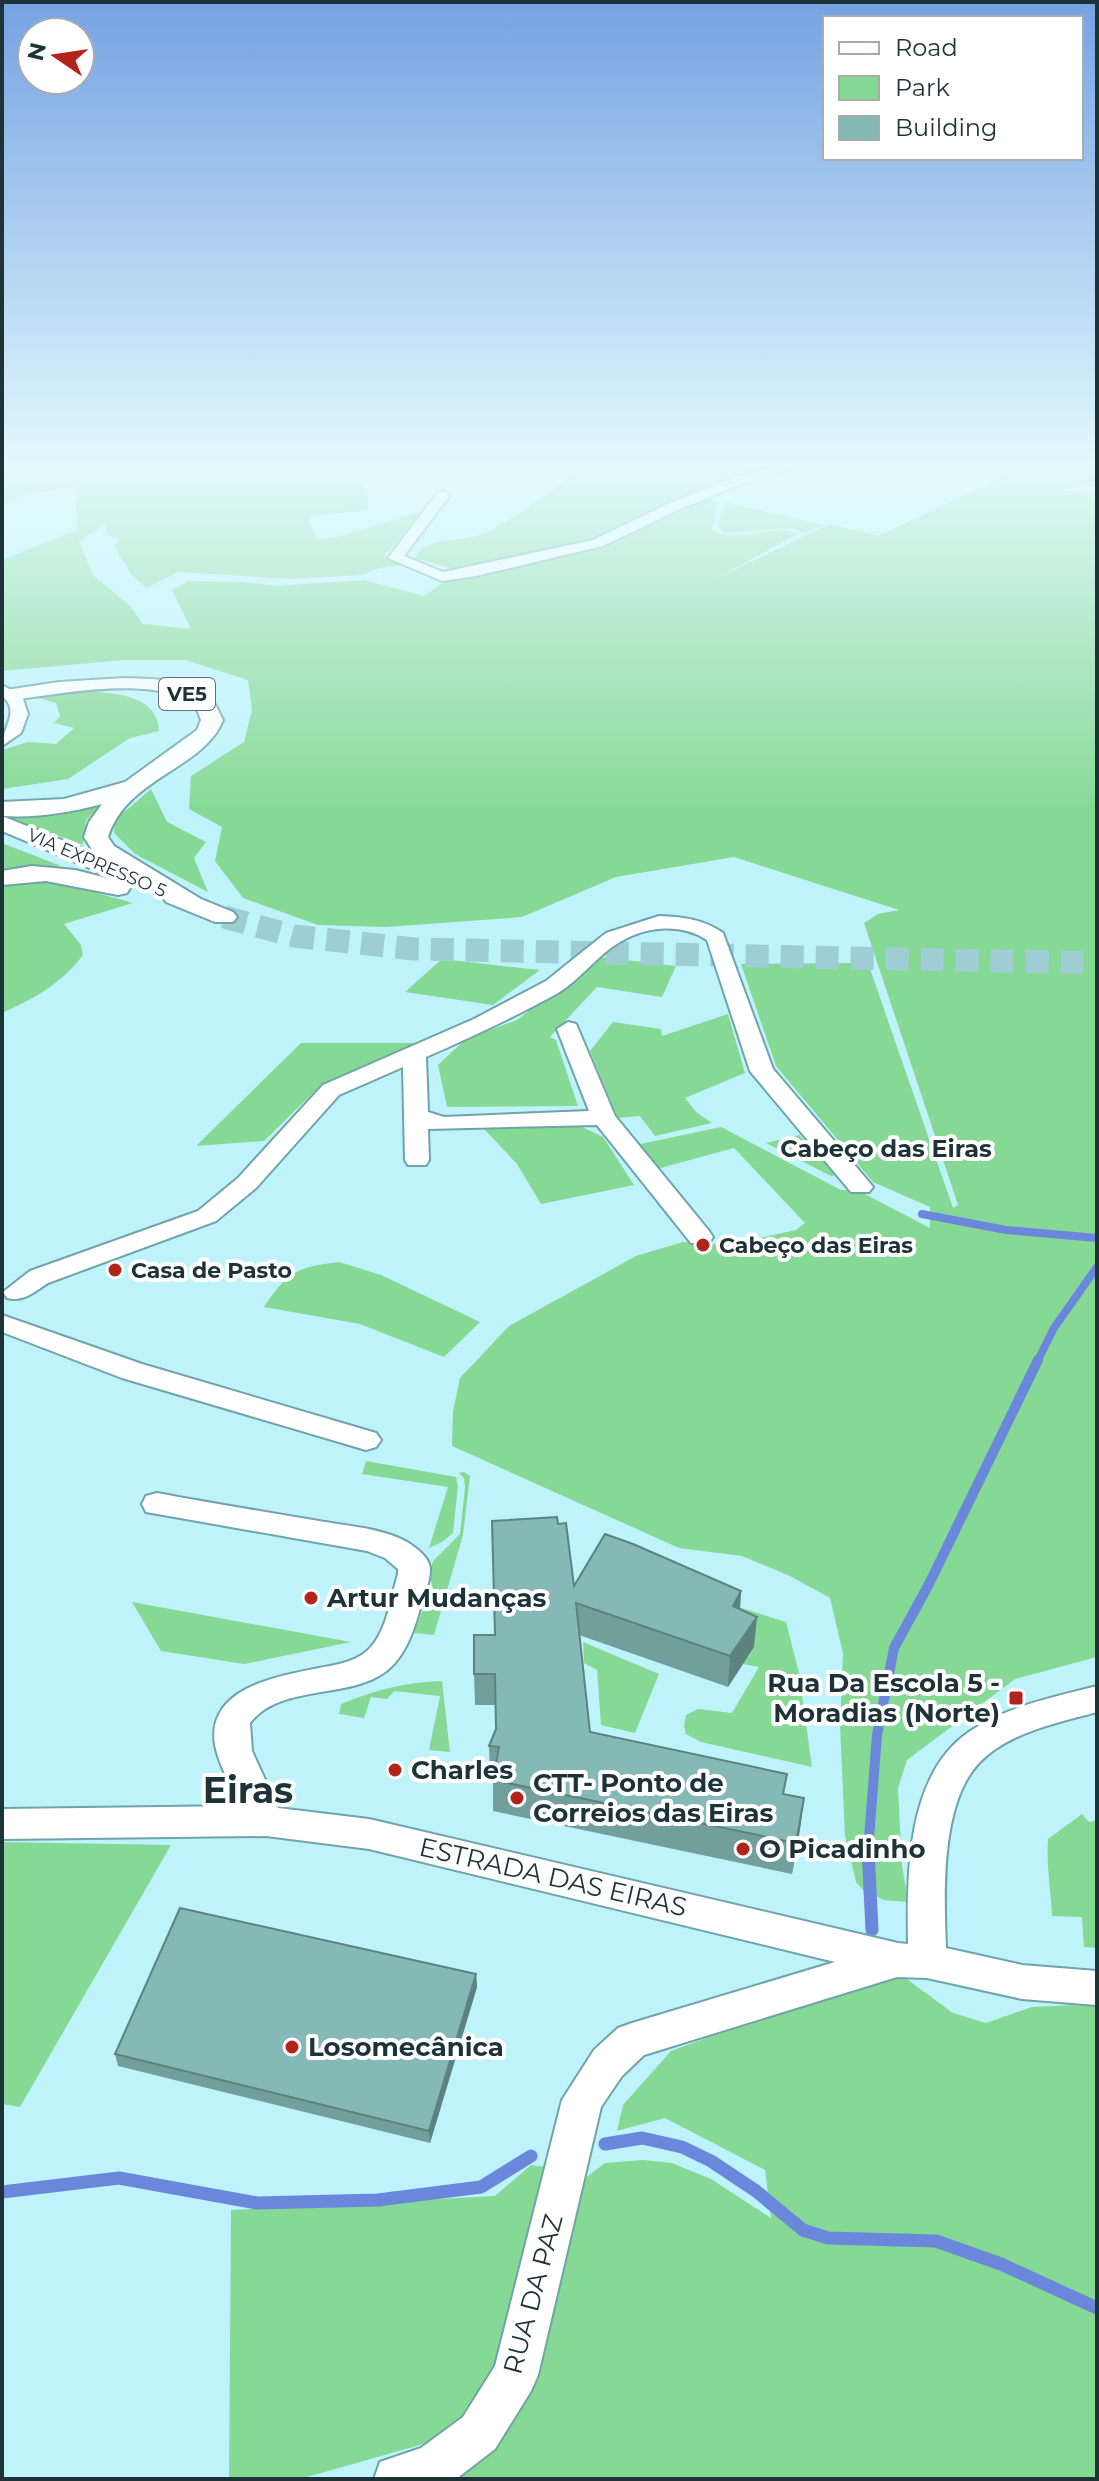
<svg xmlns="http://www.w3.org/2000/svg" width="1099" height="2481" font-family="Montserrat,sans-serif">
	<rect width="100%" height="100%" fill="#bef3fb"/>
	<g fill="#85d994">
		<path d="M 2,466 L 405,466 L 363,483 L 368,496 L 368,510 L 313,516 L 308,520 L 317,539 L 338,537 L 423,511 L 383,557 L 402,565 L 380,568 L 362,575 L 294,579 L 179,572 L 146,588 L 131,574 L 114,546 L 120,539 L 108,535 L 105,524 L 79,542 L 93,575 L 131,607 L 143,624 L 191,629 L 172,590 L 188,581 L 246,582 L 276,586 L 364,580 L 424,596 L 447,580 L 608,544 L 706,498 L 718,502 L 712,529 C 738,547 771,521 798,534 L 715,579 L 830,524 L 878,536 L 998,480 L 1009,466 L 1097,469 L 1097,487 L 1085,485 L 1062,490 L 1097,497 L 1097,1657 L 1015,1679 L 907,1760 L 898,1788 L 902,1865 L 908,1902 L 884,1900 L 864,1891 L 856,1882 L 845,1836 L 840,1725 L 843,1653 L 830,1598 L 790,1576 L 742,1556 L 679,1548 L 452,1446 L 453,1411 L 460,1378 L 509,1326 L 636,1256 L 683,1242 L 727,1245 L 796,1230 L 805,1223 L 734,1148 L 657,1169 L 636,1145 L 721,1127 L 841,1190 L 857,1190 L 930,1228 L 930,1207 L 873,1182 L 776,1066 L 741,964 L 868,963 L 953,1208 L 958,1205 L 864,923 L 878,914 L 899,910 L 734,857 L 616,877 L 522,917 L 386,927 L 318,925 L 243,898 L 215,861 L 222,827 L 189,809 L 191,776 L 244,742 L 252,710 L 248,680 L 185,660 L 125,660 L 2,671 L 2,560 L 77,530 L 76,487 L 23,496 L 2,507 Z"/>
		<path d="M 566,466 L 782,466 L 666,505 L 592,541 L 455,569 L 414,558 C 428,535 460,543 482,534 C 514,521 543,496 571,476 Z"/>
		<polygon points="725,502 823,525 804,533 793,528 724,533 718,525"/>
		<path d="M 84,691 C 113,693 158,694 159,731 L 130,738 L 68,779 L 2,789 L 2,750 L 28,742 L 56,744 L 74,728 L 54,723 L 60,716 L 56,703 L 39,698 Z"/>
		<polygon points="151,789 167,822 206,842 194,858 208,892 135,854 114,833 115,820"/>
		<polygon points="104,802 86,820 83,845 2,815 54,816"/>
		<polygon points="2,843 61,866 26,868 2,874"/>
		<path d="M 23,882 L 58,882 L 133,903 L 64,924 L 81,945 L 83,955 C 62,983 34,999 2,1013 L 2,886 Z"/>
		<polygon points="600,957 676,966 662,997 597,987 550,1037 556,1040 578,1106 447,1107 438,1065 467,1038 517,1020"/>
		<polygon points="442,959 540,970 493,1005 405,992"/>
		<polygon points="728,1014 745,1073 685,1098 696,1112 712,1123 655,1136 640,1116 618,1118 590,1051 613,1022 661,1029 662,1036"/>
		<polygon points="301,1043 418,1043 319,1087 264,1141 196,1146"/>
		<polygon points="580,1126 603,1137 634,1185 541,1204 517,1164 484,1129"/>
		<polygon points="799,1135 839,1175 831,1176 766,1143"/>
		<path d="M 339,1262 L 381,1275 L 480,1322 L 444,1357 L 360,1324 L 264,1307 C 288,1271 298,1267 339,1262 Z"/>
		<polygon points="366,1461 456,1477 458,1486 453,1533 442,1542 429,1548 448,1487 362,1474"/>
		<polygon points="464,1472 470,1476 463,1535 434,1635 414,1633 432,1585 429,1574 433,1561 460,1534 465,1488 464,1478 459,1473"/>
		<polygon points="671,1586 786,1622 799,1673 812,1767 701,1742 686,1734 684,1726 686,1715 698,1709 732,1713 759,1667 743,1664 754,1648"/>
		<polygon points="132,1602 351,1642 244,1664 161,1651"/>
		<polygon points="583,1642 659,1674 635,1733 601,1725 597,1670 584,1663"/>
		<path d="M 442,1681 L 450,1752 L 429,1750 L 440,1696 L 394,1691 L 387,1699 L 371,1697 L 364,1718 L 339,1714 L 341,1704 C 375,1690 405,1682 442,1681 Z"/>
		<path d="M 1082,1814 L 1089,1822 L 1097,1820 L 1097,1948 L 1084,1947 L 1082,1917 L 1052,1916 C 1051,1890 1046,1864 1048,1839 Z"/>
		<polygon points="2,1842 171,1845 20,2107 2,2104"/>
		<polygon points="893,1969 953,2013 986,2023 1032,2007 1097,2004 1097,2479 460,2479 541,2369 584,2179 605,2163 643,2160 672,2163 711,2179 771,2218 765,2170 665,2118 617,2131 623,2105 671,2051"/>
		<polygon points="531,2165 560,2169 513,2373 448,2437 300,2479 229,2479 231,2210 495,2196"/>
	</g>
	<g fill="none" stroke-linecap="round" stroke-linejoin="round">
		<g stroke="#6b87dc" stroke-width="8">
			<polyline points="922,1214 1006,1230 1097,1238"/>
			<polyline points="1037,1362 1054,1328 1097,1267"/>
		</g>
		<polyline stroke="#6b87dc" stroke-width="10" points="868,1851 877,1735 894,1648 929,1584 1038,1360"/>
		<g stroke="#6b87dc" stroke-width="13">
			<polyline points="868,1849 872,1930"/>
			<polyline points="605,2144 642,2138 682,2147 711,2161 756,2191 803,2230 828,2238 936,2241 1001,2264 1097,2308"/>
			<polyline points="2,2192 119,2178 257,2203 378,2200 481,2187 531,2156"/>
		</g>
		<polyline stroke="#9ecdd4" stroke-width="23" stroke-dasharray="23 12" stroke-linecap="butt" points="224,917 294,936 414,949 1097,963"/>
		<defs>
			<g id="minor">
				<polygon points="775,466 797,466 745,483 680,509 603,546 476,576 442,581 388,558 438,492 443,491 450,495 404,556 443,572 593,540 670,503 735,477"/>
				<path d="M 2,685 L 22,696 L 28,714 L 21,733 L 2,746 C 2,728 21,711 2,696 Z"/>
				<path d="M 659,916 C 683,917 703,919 723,933 L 773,1069 L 869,1182 L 873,1187 L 869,1192 L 851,1192 L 750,1071 L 707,940 C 681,923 646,926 620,942 C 597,955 581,979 558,993 C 515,1017 471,1037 426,1057 L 428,1112 L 444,1117 L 589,1111 L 557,1029 L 568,1022 L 576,1024 L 615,1116 L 709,1231 L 713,1237 L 709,1243 L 691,1243 L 597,1125 L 428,1129 L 429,1160 L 426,1165 L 408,1165 L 405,1160 L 403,1067 L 339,1095 L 256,1188 L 216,1221 L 48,1283 C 34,1292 24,1302 7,1298 L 3,1292 L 30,1271 L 198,1211 L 238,1178 L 323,1085 L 474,1019 L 546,981 L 606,933 Z"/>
				<polygon points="2,1315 142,1364 376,1433 381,1440 376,1447 366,1450 122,1378 2,1332"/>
				<path d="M 157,1493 C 211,1503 265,1512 319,1521 C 347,1526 382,1528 407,1542 C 415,1547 426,1555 429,1564 C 433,1576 424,1593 421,1605 C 414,1631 404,1662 379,1676 C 341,1698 278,1686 250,1723 L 252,1751 L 278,1808 L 369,1819 L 898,1943 L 908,1944 C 907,1875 906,1775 969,1732 C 1007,1706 1054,1697 1097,1686 L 1097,1712 C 1057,1723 1009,1732 979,1763 C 940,1804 944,1895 946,1948 L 1022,1965 L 1097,1971 L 1097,2005 L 1022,1999 L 927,1978 L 897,1977 L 644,2055 L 622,2076 L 601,2107 L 538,2375 L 531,2391 L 495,2449 L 456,2479 L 374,2479 L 380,2462 L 421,2448 L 463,2417 L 495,2366 L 562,2100 L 594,2050 L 618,2028 L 632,2023 L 835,1962 L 369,1849 L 266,1836 L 2,1839 L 2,1809 L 241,1806 C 232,1787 219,1766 215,1745 C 206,1689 274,1677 314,1669 C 333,1665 356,1663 370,1648 C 387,1630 391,1597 398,1574 L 398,1569 L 385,1558 L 367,1551 L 146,1512 L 142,1504 L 146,1496 Z"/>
			</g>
			<g id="major">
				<path d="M 124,678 C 151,679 189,678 210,698 C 216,703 219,713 223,720 C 204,769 127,777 108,837 L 114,846 L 201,899 L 233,912 L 237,917 L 233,922 L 215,922 L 166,902 L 163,897 L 131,877 L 122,880 L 113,878 L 2,831 L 2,816 L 94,853 L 84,837 L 89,822 L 102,804 C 68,813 37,818 2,816 L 2,802 L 64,799 L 125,782 L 197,730 L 201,720 C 199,714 197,708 192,704 C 155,675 58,694 13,700 L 3,694 L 6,690 L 59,682 Z"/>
				<polygon points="32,866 75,870 127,883 130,888 127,893 118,895 46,881 2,885 2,871"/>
			</g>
		</defs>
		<use href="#minor" stroke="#70a3ab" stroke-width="4"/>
		<use href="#major" stroke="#70a3ab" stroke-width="4"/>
		<use href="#minor" fill="#fff" fill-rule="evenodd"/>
		<use href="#major" fill="#fff" fill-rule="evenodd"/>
	</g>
	<g fill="#729f9c">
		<polygon points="574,1586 741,1591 740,1609 754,1647 728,1687 579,1635 590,1732 785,1794 804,1798 800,1829 792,1874 493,1811 493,1777 490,1777 489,1746 496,1729 495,1705 475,1705 474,1674"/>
		<polygon points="476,1974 477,1987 430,2143 118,2066 115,2054"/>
	</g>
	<g fill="#5d827f">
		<polygon points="741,1591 739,1621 733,1606"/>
		<polygon points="757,1617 754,1647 728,1687 730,1656"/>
		<polygon points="804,1798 800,1829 792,1874 796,1843"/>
		<polygon points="476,1974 477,1987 430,2143 429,2131"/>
	</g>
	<g fill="#85b9b5" stroke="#5d827f" stroke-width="2">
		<polygon points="557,1517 558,1524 566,1523 574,1586 605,1534 633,1544 741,1591 733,1606 757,1617 730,1656 576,1603 590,1732 787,1774 783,1794 804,1798 796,1843 493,1780 499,1747 489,1746 496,1729 495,1674 474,1674 474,1635 495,1635 492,1521"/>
		<polygon points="180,1908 476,1974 429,2131 115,2054"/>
	</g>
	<linearGradient id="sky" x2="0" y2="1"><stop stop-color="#76a2e3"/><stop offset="0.57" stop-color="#e2fafd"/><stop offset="1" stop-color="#e2fafd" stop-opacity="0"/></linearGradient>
	<rect width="1099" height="814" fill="url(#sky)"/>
	<g fill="#b2231b" stroke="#fff" stroke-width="3">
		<circle cx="703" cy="1245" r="8"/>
		<circle cx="115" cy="1270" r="8"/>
		<circle cx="311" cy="1598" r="8"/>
		<rect x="1008" y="1690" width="16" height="16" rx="4"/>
		<circle cx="395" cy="1770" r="8"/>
		<circle cx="517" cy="1798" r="8"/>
		<circle cx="743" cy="1849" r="8"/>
		<circle cx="292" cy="2047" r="8"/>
	</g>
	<g text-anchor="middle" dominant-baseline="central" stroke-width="8" stroke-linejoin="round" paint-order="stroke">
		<g font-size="18" fill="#1e3337" stroke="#fff">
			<text transform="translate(97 863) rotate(23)">VIA EXPRESSO 5</text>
		</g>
		<rect fill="#fff" stroke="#627073" stroke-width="2" x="159" y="678" width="56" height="32" rx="6"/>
		<g font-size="20" font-weight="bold" fill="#1e3337">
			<text x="187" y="694">VE5</text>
		</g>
		<g font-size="22" font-weight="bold" fill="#1e3337" stroke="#fff" text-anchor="start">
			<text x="719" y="1245">Cabeço das Eiras</text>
			<text x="131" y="1270">Casa de Pasto</text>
		</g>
		<g font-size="24" font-weight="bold" fill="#1e3337" stroke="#fff">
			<text x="886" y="1148">Cabeço das Eiras</text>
		</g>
		<g font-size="26" font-weight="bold" fill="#1e3337" stroke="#fff" text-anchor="start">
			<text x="327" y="1598">Artur Mudanças</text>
			<text x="1000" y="1683" text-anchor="end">Rua Da Escola 5 -<tspan x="1000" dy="30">Moradias (Norte)</tspan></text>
			<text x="411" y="1770">Charles</text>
			<text x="533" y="1783">CTT- Ponto de<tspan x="533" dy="30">Correios das Eiras</tspan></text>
			<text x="759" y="1849">O Picadinho</text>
			<text x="308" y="2047">Losomecânica</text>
		</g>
		<g font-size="26" fill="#1e3337" stroke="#fff">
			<text transform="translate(553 1877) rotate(13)">ESTRADA DAS EIRAS</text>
			<text transform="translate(533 2294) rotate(-75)">RUA DA PAZ</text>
		</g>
		<g font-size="36" font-weight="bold" fill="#1e3337" stroke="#fff">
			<text x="248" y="1790">Eiras</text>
		</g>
	</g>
	<rect width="1099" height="2481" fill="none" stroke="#1e3337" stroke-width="8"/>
	<rect x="823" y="16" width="260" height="144" fill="#ffffff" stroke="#a5adaf" stroke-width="2"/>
	<rect x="839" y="42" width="40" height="12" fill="#ffffff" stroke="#a5adaf" stroke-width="2"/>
	<text x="895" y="56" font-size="24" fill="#1e3337">Road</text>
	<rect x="839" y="76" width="40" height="24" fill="#85d994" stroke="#a5adaf" stroke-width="2"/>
	<text x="895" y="96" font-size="24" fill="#1e3337">Park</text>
	<rect x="839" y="116" width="40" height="24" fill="#85b9b5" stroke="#a5adaf" stroke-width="2"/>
	<text x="895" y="136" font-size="24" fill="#1e3337">Building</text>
	<g transform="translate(56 56) rotate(283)"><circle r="38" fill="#ffffff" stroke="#a5adaf" stroke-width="2"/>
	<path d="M0-6L14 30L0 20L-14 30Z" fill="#b2231b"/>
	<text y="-12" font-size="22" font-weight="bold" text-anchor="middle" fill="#1e3337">N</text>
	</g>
</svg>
